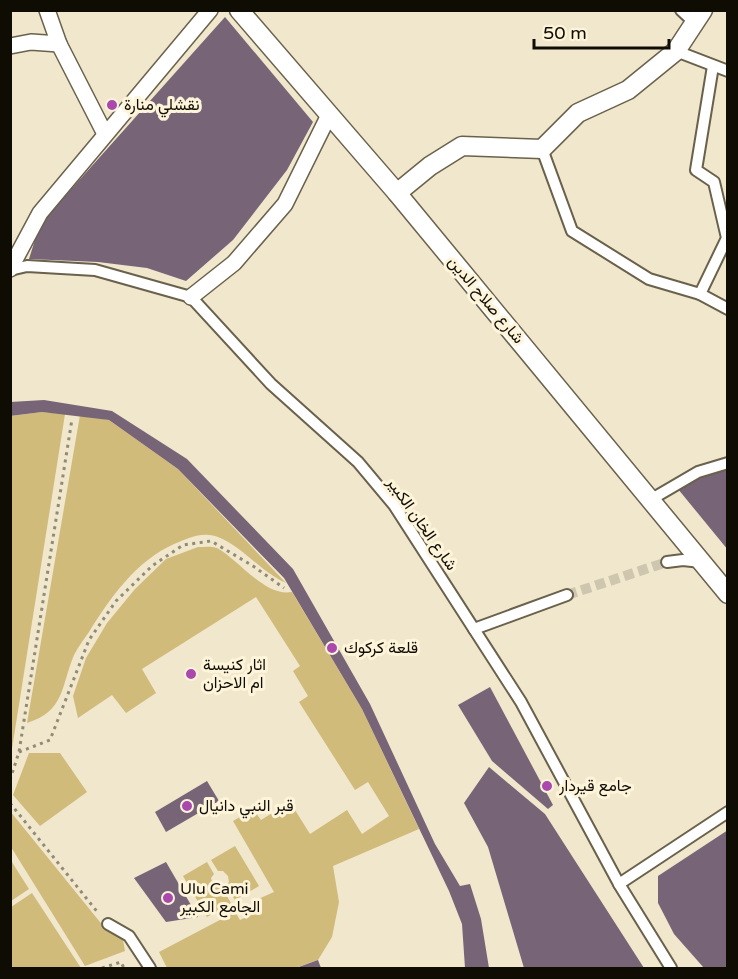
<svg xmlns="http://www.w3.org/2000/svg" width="738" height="979" font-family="'Varela Round',Vazirmatn,sans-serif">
	<rect width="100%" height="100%" fill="#f0e7cd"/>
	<g fill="#d0bb7b">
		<polygon points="42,412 65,414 11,755 11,416"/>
		<path d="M 80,415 L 109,420 L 178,469 L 286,583 C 261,572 243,547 218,537 C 203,531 188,538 174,544 C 136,561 110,598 89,632 C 84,639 78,647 74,655 C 61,686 65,711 27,723 Z"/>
		<path d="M 198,547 C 204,547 212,546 217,548 C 239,560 265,597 292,592 L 362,709 L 419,829 L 333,866 L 339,902 L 332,937 L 318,960 L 295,968 L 167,968 L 159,952 L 235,912 L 240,920 L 260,911 L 256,900 L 274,892 L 233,821 L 253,809 L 261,820 L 290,802 L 310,834 L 347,810 L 362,834 L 389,816 L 368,782 L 355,790 L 299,702 L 308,696 L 293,671 L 300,666 L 256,597 L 142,669 L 156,693 L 126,713 L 112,695 L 78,718 L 73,696 L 86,658 L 107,623 L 135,589 L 166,559 Z"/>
		<polygon points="29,753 60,753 87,792 40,826 13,795"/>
		<polygon points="10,811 104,927 123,940 125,951 85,966 11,847"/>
		<polygon points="235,846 259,886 235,900 226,886 229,882 228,876 223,871 218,871 211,860"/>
		<polygon points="10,859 29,889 11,901 10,901"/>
		<polygon points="207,862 214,874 211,878 213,885 222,888 231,903 207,917 183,876"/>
		<polygon points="32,893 81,968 11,968 11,907"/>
	</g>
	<g fill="#776577">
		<polygon points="225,17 313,122 287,170 233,240 186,281 147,268 98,262 29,259 40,224"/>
		<polygon points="44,400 112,411 187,459 293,569 370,704 435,844 460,886 470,884 481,919 489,968 465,968 462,924 449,891 362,709 284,578 178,469 109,420 42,412 10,416 10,402"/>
		<polygon points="728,467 728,550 678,489 697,476"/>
		<polygon points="490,687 553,805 548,809 492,761 458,705"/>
		<polygon points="489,767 545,814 644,968 524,968 488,847 464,803"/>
		<polygon points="207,781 219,801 166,832 155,812"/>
		<polygon points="728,830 728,968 704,968 674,934 658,903 658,876"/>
		<polygon points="166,862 198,917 166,922 134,878"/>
		<polygon points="318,960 321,968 296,968"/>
	</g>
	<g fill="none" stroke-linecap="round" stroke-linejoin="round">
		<polyline stroke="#cec6af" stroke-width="10" stroke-dasharray="10 5" stroke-linecap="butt" points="567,595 667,562"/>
		<defs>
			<g id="pedestrian">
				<polyline points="681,10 695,23"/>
				<polyline points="676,51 728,71"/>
				<polyline points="542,149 572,231 649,279 700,294 728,309"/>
				<polyline points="10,270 27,266 95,270 191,297 271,384 358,462 394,505 521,702 619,884 671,968"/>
				<polyline points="700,294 727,238 714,182 696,170 713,66"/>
				<polyline points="650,500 698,472 728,463"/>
				<polyline points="667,562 683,560 701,562"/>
				<polyline points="474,629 567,595"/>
				<polyline points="619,884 728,812"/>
				<polyline points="108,924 129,936 150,968"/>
			</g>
			<g id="minor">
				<polyline points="47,10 59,44 105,134"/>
				<polyline points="10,46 31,42 59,44"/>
				<polyline points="10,269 40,213 210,10"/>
				<polyline points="191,297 234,263 285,204 329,115"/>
			</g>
			<g id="tertiary">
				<polyline points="239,10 397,193 728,594"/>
				<polyline points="397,193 430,166 462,146 542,149 578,113 628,90 676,51 703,10"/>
			</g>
		</defs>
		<use href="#pedestrian" stroke="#69614b" stroke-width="14"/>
		<use href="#minor" stroke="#69614b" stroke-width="18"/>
		<use href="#tertiary" stroke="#69614b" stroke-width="21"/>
		<g stroke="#908a77" stroke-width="3" stroke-dasharray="3 4.5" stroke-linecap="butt">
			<polyline points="19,752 50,740 89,640 116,601 152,566 183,545 211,541 253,566 284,588"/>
			<polyline points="10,780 19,752 72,419"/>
			<polyline points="10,803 99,914"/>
			<polyline points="102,968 121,962 124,968"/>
		</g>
		<use href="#pedestrian" stroke="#fff" stroke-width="10"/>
		<use href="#minor" stroke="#fff" stroke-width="15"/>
		<use href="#tertiary" stroke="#fff" stroke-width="18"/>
	</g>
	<g fill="#aa48ae" stroke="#fdf4da" stroke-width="2">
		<circle cx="112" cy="105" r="6"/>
		<circle cx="332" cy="648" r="6"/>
		<circle cx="191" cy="674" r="6"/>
		<circle cx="547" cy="786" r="6"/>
		<circle cx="187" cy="806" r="6"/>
		<circle cx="168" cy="898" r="6"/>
	</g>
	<g text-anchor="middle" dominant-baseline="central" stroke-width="6" stroke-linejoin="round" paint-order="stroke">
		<g font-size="16" fill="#0f0c04" stroke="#fdf4da" text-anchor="start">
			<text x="124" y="105">نقشلي منارة</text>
			<text x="344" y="648">قلعة كركوك</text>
			<text x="203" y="665">اثار كنيسة<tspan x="203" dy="18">ام الاحزان</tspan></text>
			<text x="559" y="786">جامع قيردار</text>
			<text x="199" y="806">قبر النبي دانيال</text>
			<text x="180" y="889">Ulu Cami<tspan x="180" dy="18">الجامع الكبير</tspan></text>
		</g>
		<g font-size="16" fill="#0f0c04" stroke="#fdf4da">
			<text transform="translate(486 300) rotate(50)">شارع صلاح الدين</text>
			<text transform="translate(422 524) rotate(55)">شارع الخان الكبير</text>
		</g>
	</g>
	<rect width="738" height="979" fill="none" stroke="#0f0c04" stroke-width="24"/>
	<path d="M534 39v9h135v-9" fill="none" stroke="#0f0c04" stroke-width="3"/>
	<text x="543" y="39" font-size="18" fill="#0f0c04" stroke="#fdf4da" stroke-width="4.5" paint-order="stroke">50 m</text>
</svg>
